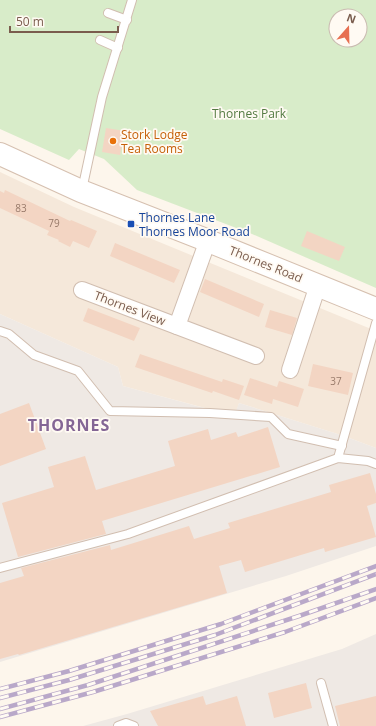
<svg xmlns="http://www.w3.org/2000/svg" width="376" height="726" font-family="'Open Sans',sans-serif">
	<rect width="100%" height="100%" fill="#fdf6ec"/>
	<polygon fill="#f5e8da" points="0,172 74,207 376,331 376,448 344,436 239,403 235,416 123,386 118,367 0,314"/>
	<g fill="#efe9e4">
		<polygon points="0,314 118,367 123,386 234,416 239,403 344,436 376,448 376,546 286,576 0,662"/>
		<polygon points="376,634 376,726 83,726 127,714 342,649"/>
	</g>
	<path fill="#d8ecc9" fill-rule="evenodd" d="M 0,0 L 376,0 L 376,288 L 252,234 L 137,190 L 104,159 L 79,149 L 69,160 L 0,129 ZM 336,16 L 360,16 L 360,40 L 336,40 Z"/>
	<g fill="#f3d5c3">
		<polygon points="106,128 125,131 120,155 102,152"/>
		<polygon points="5,190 70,221 71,220 97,231 89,248 73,241 70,247 58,241 59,240 47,235 49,231 0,208 0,191 4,193"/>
		<polygon points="307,231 345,247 339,261 301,246"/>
		<polygon points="115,243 180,270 174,283 110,256"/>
		<polygon points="205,279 264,304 259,317 200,292"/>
		<polygon points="88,308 140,328 134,341 83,321"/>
		<polygon points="270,310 297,318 292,335 265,327"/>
		<polygon points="140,354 222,382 223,379 244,386 239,400 213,391 212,393 135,367"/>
		<polygon points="313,364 353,373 348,395 308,386"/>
		<polygon points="250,378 277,387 279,381 304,389 298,407 273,399 272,404 244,395"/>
		<polygon points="29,403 46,449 0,466 0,414"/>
		<polygon points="268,427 280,467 102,521 106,534 18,557 2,503 54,487 48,467 85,456 96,490 175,466 168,441 208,429 211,440 236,432 238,437"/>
		<polygon points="370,473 376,494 376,503 367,506 376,537 325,552 324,548 245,572 241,560 219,566 227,593 19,655 18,654 0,659 0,583 24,576 21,568 110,545 111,550 189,526 194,539 230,528 228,523 331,492 329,485"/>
		<polygon points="306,683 312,708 274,718 268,693"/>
		<polygon points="203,696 206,705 237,696 246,726 158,726 150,711"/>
		<polygon points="376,696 376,726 340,726 335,706"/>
	</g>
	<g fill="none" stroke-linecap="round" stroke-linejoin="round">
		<defs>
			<g id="lane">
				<polyline points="108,13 127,20"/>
				<polyline points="100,40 118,48"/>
				<polyline points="82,190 102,97 132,0"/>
				<polyline points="0,331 9,334 34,355 78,371 110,411 210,413 271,417 288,434 342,446"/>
				<polyline points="338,458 376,323"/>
				<polyline points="0,568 128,534 338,458 368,461 376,464"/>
				<polyline points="321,683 333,726"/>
				<polyline points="118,726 126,723 134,726"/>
			</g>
			<g id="street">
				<polyline points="82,290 256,356"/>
				<polyline points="177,326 208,240"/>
				<polyline points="290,370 318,285"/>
			</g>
			<polyline id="secondary" points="0,154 81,191 201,238 376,309"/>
		</defs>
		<use href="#lane" stroke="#d1beb0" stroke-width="10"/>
		<use href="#street" stroke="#d1beb0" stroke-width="18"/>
		<use href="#secondary" stroke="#d6c0b0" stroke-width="24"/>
		<use href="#lane" stroke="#fff" stroke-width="8"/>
		<use href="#street" stroke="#fff" stroke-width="16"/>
		<use href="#secondary" stroke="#fff" stroke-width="22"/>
		<defs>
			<g id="rail">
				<polyline points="0,689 69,671 221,624 376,566"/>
				<polyline points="0,698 69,680 215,635 376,574"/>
				<polyline points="0,709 88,685 299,616 376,589"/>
				<polyline points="0,717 93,692 285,632 376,598"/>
			</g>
		</defs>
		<use href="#rail" stroke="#b9a8c9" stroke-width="4.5"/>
		<use href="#rail" stroke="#fffaf3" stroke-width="3" stroke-dasharray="9" stroke-linecap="butt"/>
	</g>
	<circle fill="#e8710a" stroke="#fffaf3" stroke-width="1.5" cx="113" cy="141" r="4"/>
	<rect fill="#1a4fb4" stroke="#fffaf3" stroke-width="1.5" x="127" y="220" width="8" height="8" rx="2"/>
	<g text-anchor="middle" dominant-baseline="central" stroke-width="3.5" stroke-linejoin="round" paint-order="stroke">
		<g font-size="10" fill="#987a6a">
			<text x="21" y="208">83</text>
			<text x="54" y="223">79</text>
			<text x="336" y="381">37</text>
		</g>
		<g font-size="12" fill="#537a41" stroke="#fffaf3">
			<text x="249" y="113">Thornes Park</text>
		</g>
		<g font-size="12" fill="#c56008" stroke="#fffaf3" text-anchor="start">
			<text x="121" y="134">Stork Lodge<tspan x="121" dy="14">Tea Rooms</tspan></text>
		</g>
		<g font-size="12" fill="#164399" stroke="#fffaf3" text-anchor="start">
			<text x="139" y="217">Thornes Lane<tspan x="139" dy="14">Thornes Moor Road</tspan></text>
		</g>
		<g font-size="12" fill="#7a5c4d" stroke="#fffaf3">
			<text transform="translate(266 264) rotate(22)">Thornes Road</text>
			<text transform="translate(130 308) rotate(21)">Thornes View</text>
		</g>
		<g font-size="16" font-weight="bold" letter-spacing="1" fill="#846695" stroke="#fffaf3">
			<text x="69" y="425">THORNES</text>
		</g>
	</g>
	<g transform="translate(348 28) rotate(20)"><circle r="19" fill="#fffaf3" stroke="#cabbb1"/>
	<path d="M0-3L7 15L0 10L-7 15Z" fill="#e76f51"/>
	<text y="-6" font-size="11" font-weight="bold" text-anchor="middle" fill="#7a5c4d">N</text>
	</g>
	<path d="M10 26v6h108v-6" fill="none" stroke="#7a5c4d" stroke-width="2"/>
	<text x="16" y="26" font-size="12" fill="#7a5c4d" stroke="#fffaf3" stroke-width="3" paint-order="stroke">50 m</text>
</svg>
